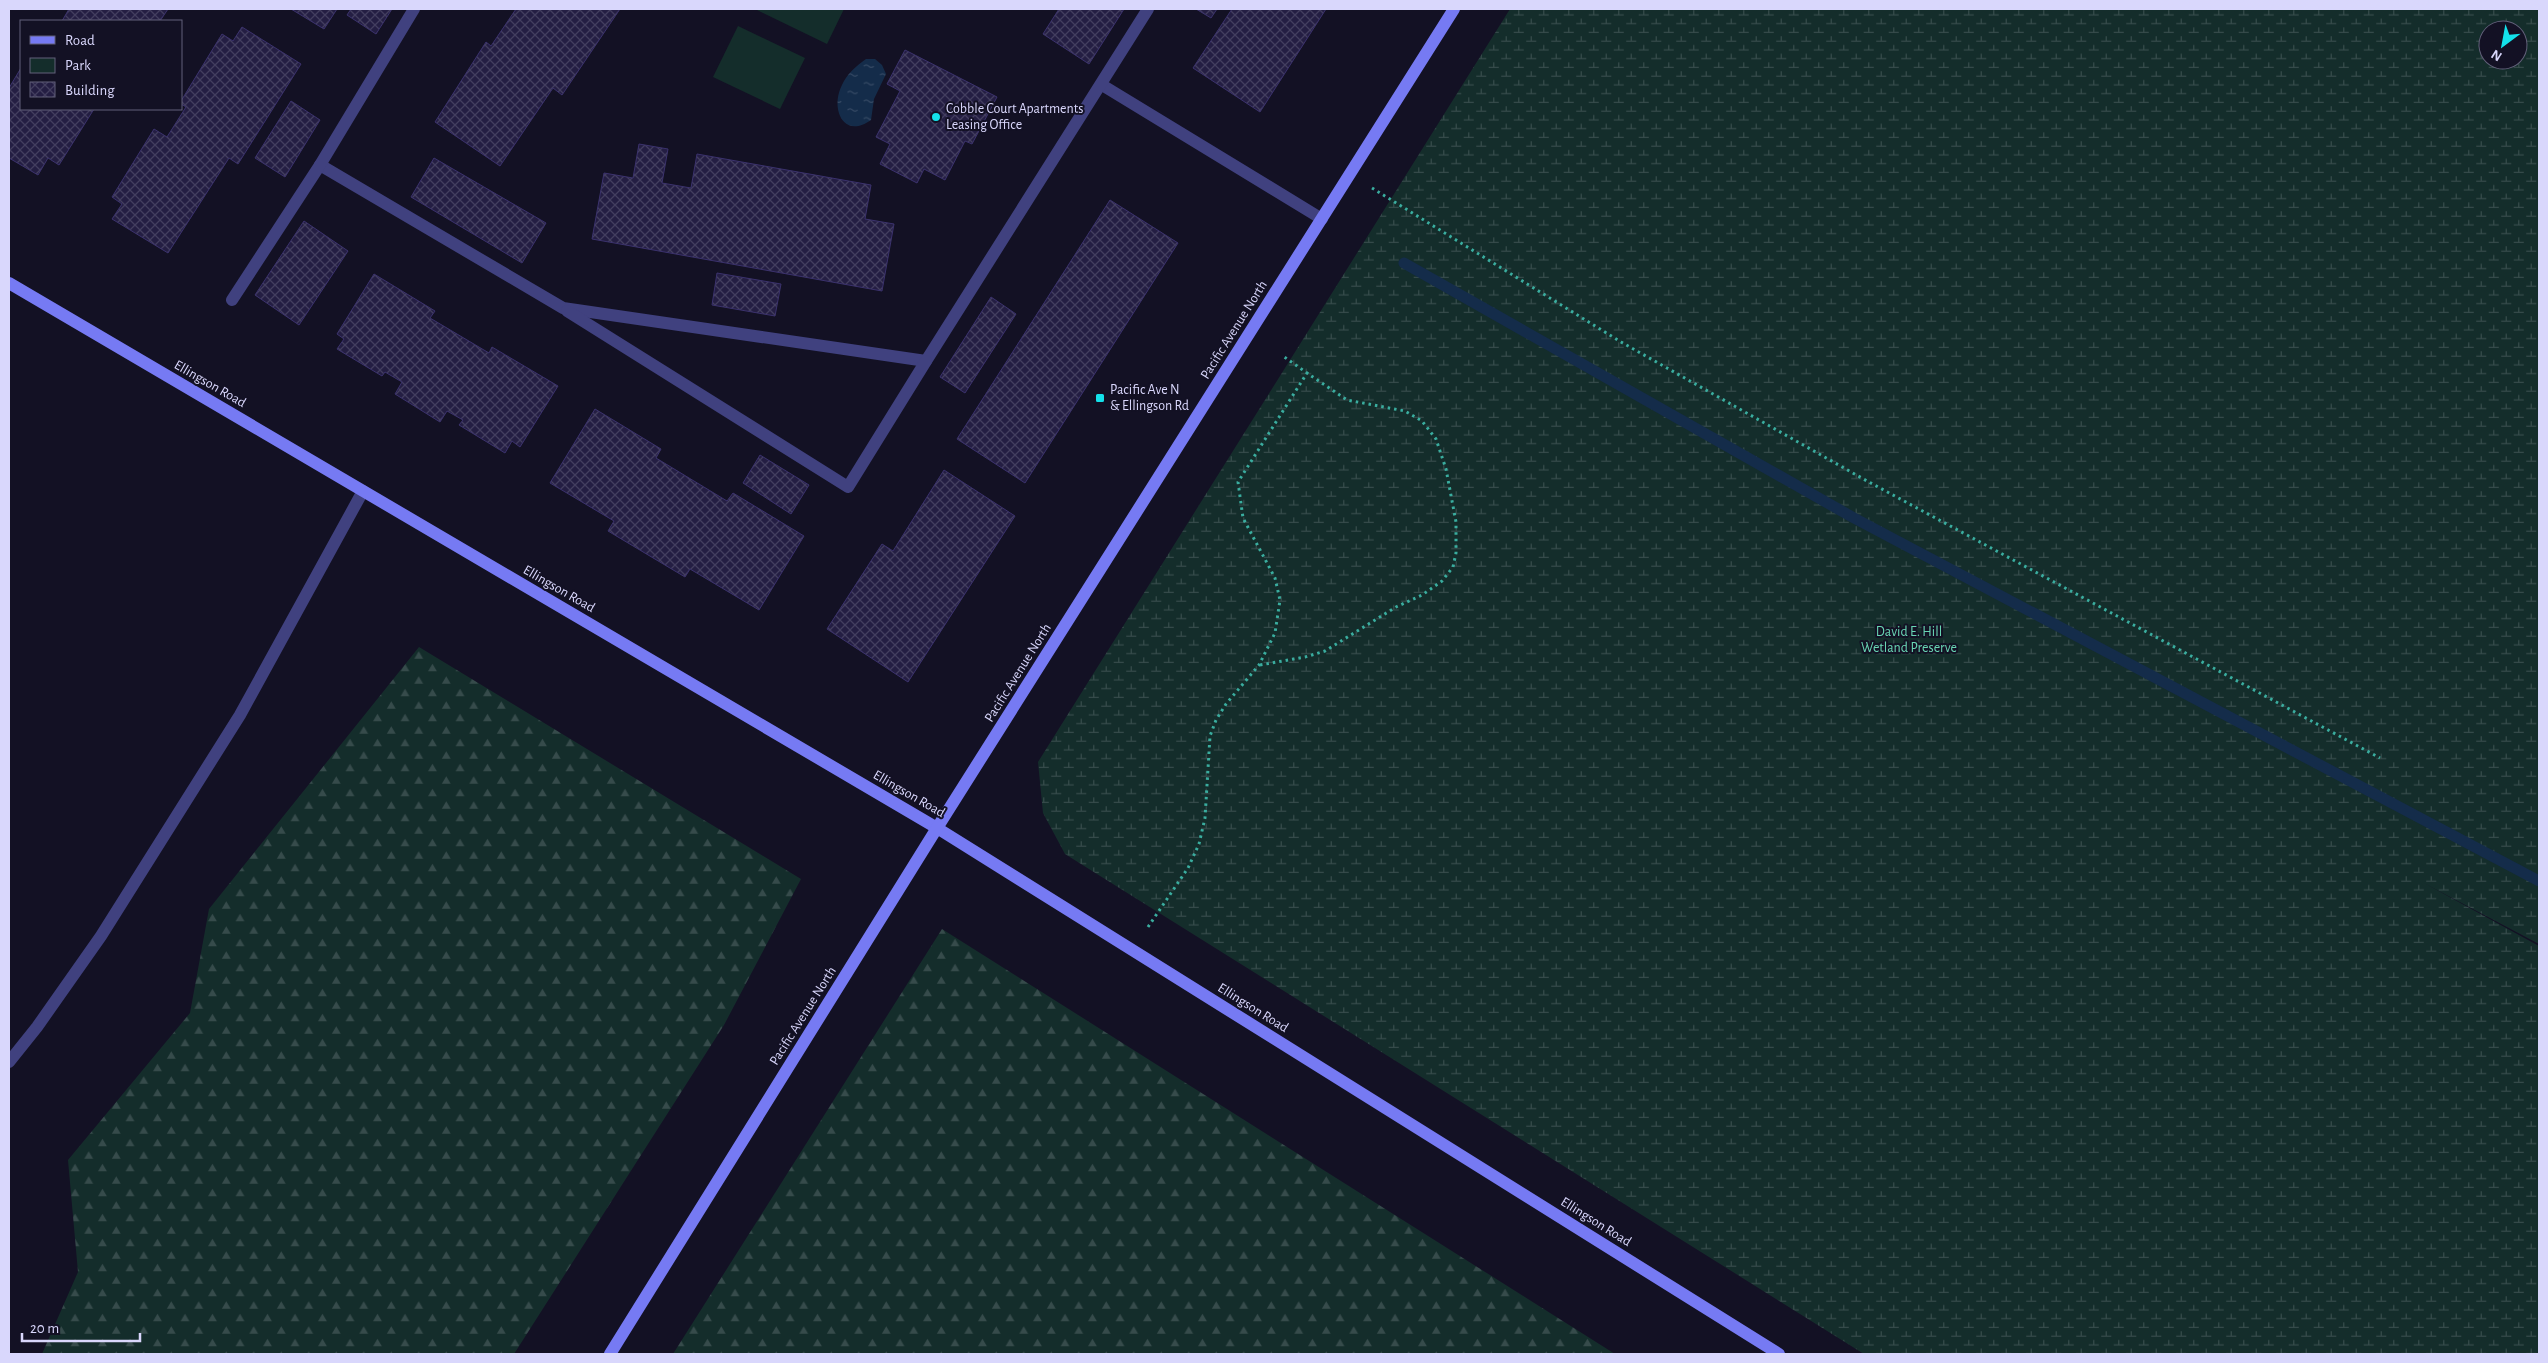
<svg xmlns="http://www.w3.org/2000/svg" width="2548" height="1363" font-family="'Alegreya Sans',sans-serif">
	<defs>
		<pattern id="forest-firs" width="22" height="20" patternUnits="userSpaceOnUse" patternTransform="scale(1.25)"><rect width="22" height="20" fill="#142d2b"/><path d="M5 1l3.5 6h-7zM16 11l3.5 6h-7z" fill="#364b4b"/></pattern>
		<pattern id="wetland-marsh" width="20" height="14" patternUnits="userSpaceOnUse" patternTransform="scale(1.25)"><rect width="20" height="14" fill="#142d2b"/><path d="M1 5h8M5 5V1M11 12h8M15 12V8" fill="none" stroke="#364b4b"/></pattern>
		<pattern id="water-ripples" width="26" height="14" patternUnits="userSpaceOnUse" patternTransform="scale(1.25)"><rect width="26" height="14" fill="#142c4a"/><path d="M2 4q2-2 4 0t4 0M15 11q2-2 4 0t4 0" fill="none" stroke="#364a65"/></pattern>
		<pattern id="building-cross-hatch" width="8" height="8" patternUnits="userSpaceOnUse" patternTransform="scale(1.25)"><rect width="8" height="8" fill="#241e43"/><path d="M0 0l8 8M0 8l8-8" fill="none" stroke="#433e5f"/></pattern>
	</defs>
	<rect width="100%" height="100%" fill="#131124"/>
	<g fill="#142d2b">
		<polygon points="755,9 844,9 827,44"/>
		<polygon points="738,26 805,58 780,109 713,77"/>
	</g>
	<g fill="url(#forest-firs)">
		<polygon points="419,647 801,879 724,1025 514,1354 42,1354 78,1272 68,1160 190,1013 209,909"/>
		<polygon points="942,929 1615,1354 673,1354"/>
	</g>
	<path fill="url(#wetland-marsh)" fill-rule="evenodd" d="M 1510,9 L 2539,9 L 2539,944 L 2422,882 L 2539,946 L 2539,1354 L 1864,1354 L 1065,854 L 1043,813 L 1038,762 ZM 2488,30 L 2518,30 L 2518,60 L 2488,60 Z"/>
	<path fill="url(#water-ripples)" d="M 866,59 L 875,59 L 882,65 L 886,74 L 874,99 L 871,120 C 843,140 830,108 842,85 C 847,74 856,66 866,59 Z"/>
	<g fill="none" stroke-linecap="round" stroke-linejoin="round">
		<polyline stroke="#142c4a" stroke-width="11" points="1404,263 1854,518 2539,881"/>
	</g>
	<g fill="url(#building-cross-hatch)" stroke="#3b326d">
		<polygon points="69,9 168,9 160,21 62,21"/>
		<polygon points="291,9 337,9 324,29"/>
		<polygon points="351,9 392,9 376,34 347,15"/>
		<polygon points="516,9 620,9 562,95 553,88 500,166 435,122 486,42 491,46"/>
		<polygon points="1059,9 1124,9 1089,64 1043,34"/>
		<polygon points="1196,9 1217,9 1211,18"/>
		<polygon points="1232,9 1326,9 1260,112 1193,68"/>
		<polygon points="242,27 301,64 238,164 229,158 168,253 112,219 122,204 112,197 154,129 167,137 186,107 181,104 181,101 222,34 233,41"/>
		<polygon points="905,50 997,97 972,144 965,141 945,180 924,169 917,183 880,164 890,144 876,137 900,91 887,84"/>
		<polygon points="21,68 21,109 94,109 59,165 48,158 38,175 9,158 9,88"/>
		<polygon points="291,101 320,120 285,177 255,158"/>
		<polygon points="639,144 668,149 662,183 691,188 697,154 871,185 865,219 894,224 882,291 592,239 604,173 633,178"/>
		<polygon points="434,158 546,223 522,263 411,197"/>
		<polygon points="1110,200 1178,243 1025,483 957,439"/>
		<polygon points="304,221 348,251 299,325 255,295"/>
		<polygon points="717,273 781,284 775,316 712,305"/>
		<polygon points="374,274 435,311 430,318 489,353 492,347 558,386 520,447 512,441 505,453 459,425 463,420 447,411 440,422 395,394 402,382 385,372 382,376 337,349 344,339 337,334"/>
		<polygon points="991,297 1016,314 965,393 940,377"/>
		<polygon points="595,409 661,449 656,458 727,501 733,493 804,536 759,610 690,569 685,577 608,531 614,521 550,483"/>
		<polygon points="760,455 809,485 791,514 743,483"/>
		<polygon points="944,470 1015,516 908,682 827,629 882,544 893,551"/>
	</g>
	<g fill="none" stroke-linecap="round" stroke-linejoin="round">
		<g stroke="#3aad9f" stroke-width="3" stroke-dasharray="2.5 4" stroke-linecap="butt">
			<polyline points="1372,188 1621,342 1867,481 2380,758"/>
			<polyline points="1260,665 1305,657 1325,651 1396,607 1422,595 1442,581 1453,567 1456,553 1456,522 1446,469 1436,439 1422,421 1405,411 1347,400 1307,373"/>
			<polyline points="1148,927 1188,868 1199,844 1205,818 1210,736 1216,720 1226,704 1259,665 1275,633 1280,600 1275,578 1243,518 1238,482 1307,373 1283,356"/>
		</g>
		<g stroke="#40417f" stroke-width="12">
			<polyline points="1102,85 1322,219"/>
			<polyline points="320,165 563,308 926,361 1148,9"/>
			<polyline points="232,300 320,165 414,9"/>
			<polyline points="567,311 848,487 926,361"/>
			<polyline points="9,1062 37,1027 101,936 240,715 363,491"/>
		</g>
		<g stroke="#767af3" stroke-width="12">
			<polyline points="9,283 937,828 1779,1354"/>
			<polyline points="610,1354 937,828 1454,9"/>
		</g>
	</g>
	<g fill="#14e1ea" stroke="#131124" stroke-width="2">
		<circle cx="936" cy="117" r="5"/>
		<rect x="1095" y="393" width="10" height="10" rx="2.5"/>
	</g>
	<g text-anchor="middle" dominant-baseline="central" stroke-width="4" stroke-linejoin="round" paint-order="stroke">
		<g font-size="14" fill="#d9d7fc" stroke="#131124" text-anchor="start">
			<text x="946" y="109">Cobble Court Apartments<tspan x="946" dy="16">Leasing Office</tspan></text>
			<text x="1110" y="390">Pacific Ave N<tspan x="1110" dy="16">&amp; Ellingson Rd</tspan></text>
		</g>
		<g font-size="14" fill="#d9d7fc" stroke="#131124">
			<text transform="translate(1234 330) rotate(-58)">Pacific Avenue North</text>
			<text transform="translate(210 384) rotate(30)">Ellingson Road</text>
			<text transform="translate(559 589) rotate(30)">Ellingson Road</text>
			<text transform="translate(1018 673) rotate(-58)">Pacific Avenue North</text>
			<text transform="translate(909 794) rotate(30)">Ellingson Road</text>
			<text transform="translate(1253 1008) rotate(32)">Ellingson Road</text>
			<text transform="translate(803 1016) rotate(-58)">Pacific Avenue North</text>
			<text transform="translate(1596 1222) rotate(32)">Ellingson Road</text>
		</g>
		<g font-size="14" fill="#69d6b4" stroke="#131124">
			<text x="1909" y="632">David E. Hill<tspan x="1909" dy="16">Wetland Preserve</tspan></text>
		</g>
	</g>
	<rect width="2548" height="1363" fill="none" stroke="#d9d7fc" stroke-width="20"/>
	<rect x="20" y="20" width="162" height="90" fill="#131124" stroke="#62607a"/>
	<rect x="30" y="36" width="25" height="8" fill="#767af3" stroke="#62607a"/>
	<text x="65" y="45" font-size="15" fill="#d9d7fc">Road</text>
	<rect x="30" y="58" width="25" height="15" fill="#142d2b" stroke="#62607a"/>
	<text x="65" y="70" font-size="15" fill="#d9d7fc">Park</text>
	<rect x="30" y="82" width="25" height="15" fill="url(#building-cross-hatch)" stroke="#62607a"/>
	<text x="65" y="95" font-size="15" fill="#d9d7fc">Building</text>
	<g transform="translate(2503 45) rotate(212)"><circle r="24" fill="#131124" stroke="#62607a"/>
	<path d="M0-4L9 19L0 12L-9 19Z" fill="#14e1ea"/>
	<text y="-8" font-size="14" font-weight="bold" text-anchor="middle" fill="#d9d7fc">N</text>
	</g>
	<path d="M22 1333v8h118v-8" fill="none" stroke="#d9d7fc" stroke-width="2.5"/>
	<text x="30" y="1333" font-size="15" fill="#d9d7fc" stroke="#131124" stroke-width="4" paint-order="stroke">20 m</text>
</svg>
